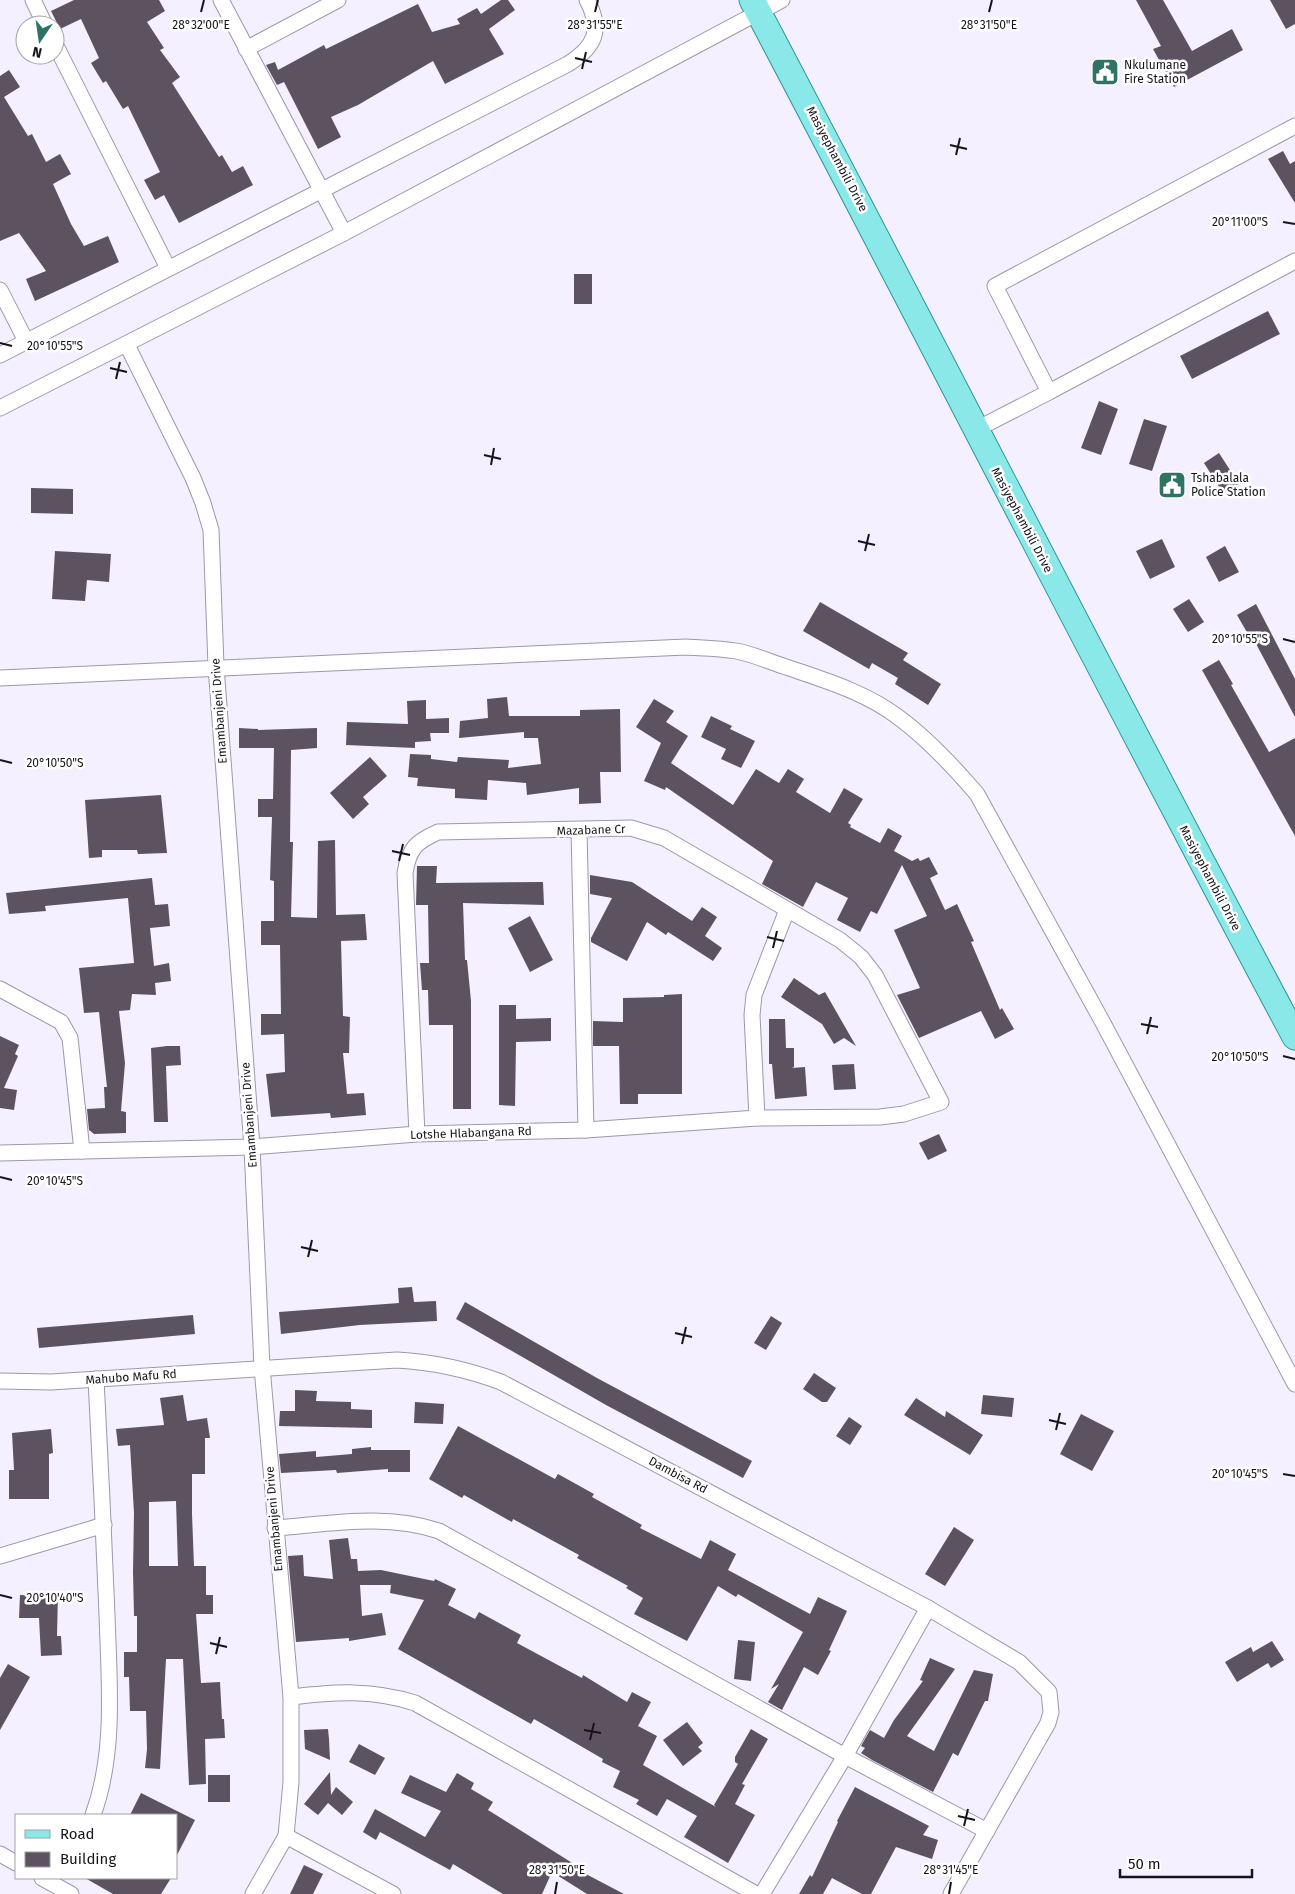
<svg xmlns="http://www.w3.org/2000/svg" width="1295" height="1894" font-family="'Fira Sans',sans-serif">
	<rect width="100%" height="100%" fill="#f4f0ff"/>
	<g fill="#5d5360" fill-rule="evenodd">
		<polygon points="74,0 159,0 165,11 147,22 164,48 160,50 180,77 172,83 219,157 222,155 232,172 243,166 253,185 179,223 164,195 155,200 144,180 160,172 128,106 123,109 106,81 103,83 91,63 99,58 81,19 60,29 51,11"/>
		<polygon points="501,0 508,0 515,10 489,29 504,54 445,84 433,61 358,105 331,117 341,137 318,149 284,82 277,85 266,65 275,62 278,70 324,45 326,49 418,4 432,32 460,24 457,19 477,8 481,14"/>
		<polygon points="1136,0 1163,0 1192,51 1232,29 1243,50 1174,87 1153,49 1161,46"/>
		<polygon points="1270,0 1295,0 1295,24 1286,29"/>
		<polygon points="9,70 20,87 4,97 28,136 32,134 46,162 60,154 71,174 53,184 71,224 84,246 108,236 119,262 35,301 26,279 46,271 19,233 0,241 0,76"/>
		<polygon points="1283,151 1290,164 1295,161 1295,203 1268,159"/>
		<rect x="574" y="274" width="18" height="30"/>
		<polygon points="1268,311 1280,334 1192,379 1180,356"/>
		<polygon points="1099,401 1118,409 1101,455 1081,448"/>
		<polygon points="1144,419 1167,426 1152,471 1129,464"/>
		<polygon points="1219,453 1239,484 1223,493 1204,463"/>
		<polygon points="31,488 73,489 73,514 31,513"/>
		<polygon points="1162,539 1175,567 1150,579 1136,551"/>
		<polygon points="1225,546 1239,572 1219,582 1206,557"/>
		<polygon points="55,551 111,554 109,582 87,580 85,601 52,599"/>
		<polygon points="1189,599 1204,622 1188,632 1173,609"/>
		<polygon points="820,602 908,653 903,660 941,684 928,705 895,684 898,678 872,663 869,669 803,631"/>
		<polygon points="1256,604 1295,679 1295,717 1254,640 1252,641 1237,615"/>
		<polygon points="1219,660 1233,684 1231,685 1269,752 1295,738 1295,836 1202,670"/>
		<polygon points="507,697 509,716 580,716 580,710 620,709 621,772 600,772 601,803 579,804 579,788 527,795 526,783 488,780 487,800 455,798 455,789 417,786 418,778 408,777 410,754 431,755 431,759 457,762 458,757 509,760 508,768 541,764 538,738 524,738 524,732 459,738 460,721 488,718 487,699"/>
		<polygon points="654,699 674,711 666,722 688,736 671,763 733,805 756,769 779,783 788,769 804,779 796,792 830,813 844,788 863,799 848,823 851,825 850,827 880,843 888,828 902,836 894,851 912,861 918,858 920,861 929,857 938,874 930,878 945,910 957,904 974,941 971,942 1000,1010 1002,1008 1014,1029 995,1039 981,1011 919,1038 897,995 920,988 894,930 927,916 902,865 877,914 871,911 860,932 837,920 848,898 816,882 803,907 762,884 773,861 666,787 665,790 644,781 661,743 636,727"/>
		<polygon points="426,700 426,719 449,718 449,733 430,733 431,741 415,742 415,748 346,745 347,722 408,724 407,701"/>
		<polygon points="711,716 732,726 730,729 755,741 741,768 721,759 726,749 701,737"/>
		<polygon points="239,728 258,729 258,730 317,728 317,748 291,750 290,842 293,842 291,917 317,918 318,841 335,840 336,915 365,914 367,940 341,941 343,1016 350,1017 349,1053 343,1053 347,1094 364,1093 366,1115 331,1118 330,1113 271,1117 266,1074 285,1072 284,1034 261,1035 261,1014 281,1014 280,945 261,945 261,921 274,921 274,881 270,880 272,817 258,817 258,799 273,799 274,748 239,748"/>
		<polygon points="370,757 387,776 363,797 369,804 353,819 330,793"/>
		<polygon points="161,795 167,853 138,854 137,850 102,850 102,857 89,858 85,800"/>
		<polygon points="417,866 437,866 436,883 543,882 544,905 463,903 465,960 467,960 471,1001 471,1109 453,1109 453,1025 429,1025 428,990 422,990 420,963 429,963 428,905 416,905"/>
		<polygon points="590,875 632,882 692,921 702,907 717,917 705,936 722,948 713,961 668,932 666,935 647,922 627,961 591,942 591,938 612,898 590,894"/>
		<polygon points="152,878 155,905 168,904 170,926 150,928 154,966 169,963 171,981 155,983 156,995 132,994 130,1010 119,1011 125,1063 121,1111 126,1112 126,1133 94,1134 89,1130 87,1109 105,1108 104,1087 107,1087 99,1012 84,1013 79,968 134,963 128,898 45,906 46,911 9,914 6,893"/>
		<polygon points="530,916 553,960 530,972 508,928"/>
		<polygon points="794,978 819,995 825,992 856,1046 844,1038 834,1044 822,1024 781,997"/>
		<polygon points="682,994 682,1094 638,1094 638,1104 620,1104 619,1046 593,1046 593,1021 623,1022 623,998 664,997 664,995"/>
		<polygon points="499,1005 516,1005 516,1019 551,1018 551,1041 516,1042 515,1106 499,1105"/>
		<polygon points="769,1019 785,1019 786,1048 794,1048 794,1067 792,1068 805,1067 807,1096 775,1099 772,1064 769,1064"/>
		<polygon points="0,1036 19,1045 15,1054 18,1056 4,1088 17,1090 14,1110 0,1108"/>
		<polygon points="167,1046 180,1046 181,1065 166,1066 168,1122 154,1122 151,1048"/>
		<polygon points="854,1064 856,1089 834,1090 832,1065"/>
		<polygon points="939,1134 947,1151 928,1160 919,1143"/>
		<polygon points="412,1287 414,1302 436,1301 437,1321 360,1325 281,1334 279,1312 399,1303 398,1288"/>
		<polygon points="465,1302 597,1378 752,1461 743,1478 606,1405 456,1319"/>
		<polygon points="193,1315 195,1334 39,1348 37,1328"/>
		<polygon points="771,1316 782,1323 766,1350 754,1343"/>
		<polygon points="814,1373 836,1388 827,1402 822,1402 803,1389"/>
		<polygon points="295,1390 317,1391 316,1401 351,1402 351,1409 372,1410 372,1428 279,1426 280,1411 295,1411"/>
		<path d="M 183,1395 L 187,1421 L 207,1418 L 210,1438 L 205,1438 L 205,1474 L 192,1474 L 192,1514 L 194,1566 L 206,1566 L 206,1595 L 213,1595 L 213,1614 L 196,1614 L 201,1683 L 220,1682 L 222,1719 L 224,1719 L 225,1738 L 205,1739 L 206,1784 L 189,1785 L 183,1659 L 166,1659 L 160,1769 L 145,1768 L 147,1749 L 146,1711 L 130,1711 L 129,1677 L 124,1677 L 124,1652 L 137,1652 L 137,1616 L 134,1616 L 133,1572 L 134,1513 L 130,1445 L 118,1446 L 116,1429 L 164,1425 L 160,1398 ZM 176,1501 L 178,1566 L 149,1566 L 149,1502 Z"/>
		<polygon points="983,1395 1014,1398 1012,1417 981,1414"/>
		<polygon points="916,1398 945,1417 946,1411 983,1435 970,1455 904,1415"/>
		<polygon points="415,1402 444,1404 443,1424 414,1423"/>
		<polygon points="1081,1414 1114,1431 1092,1471 1060,1454"/>
		<polygon points="849,1417 862,1426 850,1445 836,1436"/>
		<polygon points="458,1426 555,1479 558,1474 594,1494 592,1497 642,1525 640,1528 701,1559 710,1540 736,1554 728,1570 810,1614 818,1597 847,1611 829,1650 831,1651 818,1675 804,1667 782,1710 768,1702 779,1684 771,1689 803,1632 738,1594 736,1597 718,1586 687,1641 634,1614 643,1598 626,1588 628,1586 577,1558 579,1555 513,1519 512,1522 464,1495 462,1498 429,1479"/>
		<polygon points="51,1429 53,1453 49,1454 49,1499 9,1499 9,1470 14,1470 12,1433"/>
		<polygon points="371,1447 371,1450 410,1450 410,1472 388,1472 388,1469 337,1473 336,1470 281,1473 279,1454 316,1451 316,1457 352,1454 352,1449"/>
		<polygon points="954,1527 974,1540 945,1586 925,1574"/>
		<polygon points="348,1538 351,1559 357,1559 358,1571 381,1570 434,1581 435,1579 456,1589 448,1605 475,1619 479,1612 521,1635 517,1643 582,1678 583,1675 627,1702 632,1692 651,1702 638,1726 657,1736 643,1765 716,1807 714,1805 738,1764 735,1762 735,1757 751,1729 768,1739 742,1784 745,1785 735,1804 755,1815 728,1863 684,1837 697,1816 667,1799 657,1816 636,1804 639,1800 613,1787 620,1771 602,1762 603,1759 534,1719 531,1724 398,1649 424,1600 390,1593 391,1585 360,1585 362,1616 382,1613 386,1635 349,1641 349,1638 296,1642 288,1556 303,1555 304,1576 333,1579 329,1540"/>
		<polygon points="44,1592 58,1593 57,1636 61,1636 62,1655 41,1656 39,1618 19,1618 20,1595 44,1596"/>
		<polygon points="738,1640 755,1642 751,1681 734,1679"/>
		<polygon points="1272,1641 1284,1660 1271,1668 1268,1663 1237,1682 1225,1662 1251,1647 1253,1652"/>
		<polygon points="930,1658 955,1669 907,1736 934,1751 974,1670 993,1674 988,1701 985,1701 958,1756 953,1753 933,1792 872,1760 861,1753 865,1748 861,1746 870,1730 884,1738 894,1720 923,1681 920,1680"/>
		<polygon points="8,1664 30,1677 0,1730 0,1678"/>
		<polygon points="687,1722 703,1743 698,1747 702,1751 683,1766 663,1740"/>
		<polygon points="328,1729 329,1739 330,1760 305,1749 304,1730"/>
		<polygon points="359,1744 385,1758 375,1775 349,1762"/>
		<polygon points="330,1772 331,1795 336,1787 353,1802 342,1815 328,1803 318,1815 304,1804"/>
		<polygon points="457,1773 474,1783 471,1789 493,1802 488,1810 585,1871 584,1873 624,1894 587,1894 552,1872 542,1894 503,1894 453,1864 450,1870 380,1832 376,1840 363,1832 375,1809 425,1837 441,1811 401,1793 410,1775 446,1792"/>
		<rect x="208" y="1775" width="22" height="27"/>
		<polygon points="855,1787 929,1826 923,1835 938,1840 932,1859 896,1847 871,1894 862,1894 832,1878 823,1894 799,1894 810,1875 812,1877 838,1822 837,1821"/>
		<polygon points="141,1793 195,1820 176,1857 176,1815 130,1815"/>
		<polygon points="304,1865 323,1874 313,1894 290,1894"/>
		<polygon points="85,1878 171,1878 161,1894 113,1894"/>
	</g>
	<g fill="none" stroke-linecap="round" stroke-linejoin="round">
		<defs>
			<g id="minor">
				<polyline points="33,0 45,25"/>
				<polyline points="221,0 344,233"/>
				<polyline points="55,44 168,268"/>
				<polyline points="246,49 338,0"/>
				<polyline points="1295,126 995,286 1049,392 1295,261"/>
				<polyline points="0,290 26,341"/>
				<polyline points="127,345 193,478 203,503 211,530 216,666 252,1147 262,1367 291,1697 291,1782 286,1836 253,1894"/>
				<path d="M 0,355 L 568,64 C 595,47 603,30 587,0"/>
				<polyline points="0,408 344,233 782,0"/>
				<polyline points="975,430 1049,392"/>
				<path d="M 0,678 L 686,647 C 702,648 719,648 736,651 C 753,654 770,662 786,667 C 824,680 865,692 898,717 C 928,739 953,766 977,794 L 1102,1021 L 1295,1384"/>
				<polyline points="579,831 586,1130"/>
				<polyline points="0,989 61,1022 70,1038 82,1151"/>
				<polyline points="757,1118 752,1015 754,995 787,910"/>
				<path d="M 0,1153 L 252,1147 L 417,1134 L 586,1130 L 757,1118 L 880,1117 L 904,1114 L 941,1102 L 875,975 L 861,957 L 840,940 L 664,838 L 631,828 L 438,832 C 416,842 409,848 405,873 L 417,1134"/>
				<path d="M 0,1381 L 51,1382 L 397,1360 C 434,1362 466,1369 501,1382 L 928,1608 L 1019,1662 L 1049,1692 L 1051,1712 L 1048,1723 L 951,1894"/>
				<path d="M 275,1528 C 329,1524 386,1513 439,1531 L 845,1756 L 987,1831"/>
				<polyline points="0,1556 104,1525"/>
				<path d="M 291,1697 C 336,1692 371,1689 415,1703 L 756,1894"/>
				<path d="M 93,1815 C 116,1752 109,1681 107,1615 C 104,1536 100,1458 96,1379"/>
				<polyline points="286,1836 393,1894"/>
				<polyline points="0,1854 16,1863"/>
				<polyline points="42,1878 71,1894"/>
				<polyline points="762,1894 845,1756 928,1608"/>
			</g>
			<path id="primary" d="M 752,0 C 934,345 1111,693 1295,1037"/>
		</defs>
		<use href="#minor" stroke="#9d98a9" stroke-width="17"/>
		<use href="#primary" stroke="#2f9497" stroke-width="27"/>
		<use href="#minor" stroke="#fff" stroke-width="15"/>
		<use href="#primary" stroke="#8ae8e9" stroke-width="25"/>
	</g>
	<path fill="none" stroke="#16141a" stroke-width="2" d="M 201,12 L 204,0M 595,12 L 598,0M 989,12 L 992,0M 575,58 L 592,62M 582,69 L 586,52M 950,145 L 967,149M 956,155 L 960,138M 1283,222 L 1295,224M 0,343 L 12,346M 110,368 L 127,372M 116,379 L 120,362M 484,455 L 501,459M 491,465 L 494,448M 858,541 L 875,545M 865,551 L 869,534M 1283,639 L 1295,642M 0,760 L 12,763M 392,851 L 410,855M 399,861 L 403,844M 767,937 L 784,941M 773,948 L 777,931M 1141,1024 L 1158,1027M 1147,1034 L 1151,1017M 1283,1056 L 1295,1059M 0,1177 L 12,1180M 301,1247 L 318,1251M 308,1257 L 312,1240M 675,1333 L 692,1337M 682,1344 L 686,1327M 1049,1420 L 1066,1424M 1056,1430 L 1060,1413M 1283,1474 L 1295,1476M 0,1595 L 12,1598M 210,1643 L 227,1647M 216,1654 L 220,1637M 584,1730 L 601,1733M 590,1740 L 594,1723M 958,1816 L 975,1820M 964,1826 L 968,1809M 555,1894 L 557,1882M 949,1894 L 951,1882"/>
	<defs>
		<symbol id="civic-square" viewBox="-11 -11 22 22"><rect x="-9" y="-9" width="18" height="18" rx="4" fill="#307365" stroke="#fff"/><path d="M-.6-6.5H3V-4.5H.6V-3L4-1V1h2V6H-6V1h2V-1L-.6-3ZM-1.2 2.5V6h2.4V2.5Z" fill="#fff"/></symbol>
	</defs>
	<g fill-rule="evenodd">
		<use href="#civic-square" x="1089" y="56" width="32" height="32"/>
		<use href="#civic-square" x="1156" y="469" width="32" height="32"/>
	</g>
	<g text-anchor="middle" dominant-baseline="central" stroke-width="5" stroke-linejoin="round" paint-order="stroke">
		<g font-size="12" fill="#16141a" stroke="#fff" text-anchor="start">
			<text x="1124" y="65">Nkulumane<tspan x="1124" dy="14">Fire Station</tspan></text>
			<text x="1191" y="478">Tshabalala<tspan x="1191" dy="14">Police Station</tspan></text>
		</g>
		<g font-size="12" fill="#16141a" stroke="#fff">
			<text transform="translate(837 159) rotate(62)">Masiyephambili Drive</text>
			<text transform="translate(1022 520) rotate(62)">Masiyephambili Drive</text>
			<text transform="translate(219 711) rotate(-94)">Emambanjeni Drive</text>
			<text transform="translate(591 830) rotate(-2)">Mazabane Cr</text>
			<text transform="translate(1210 878) rotate(62)">Masiyephambili Drive</text>
			<text transform="translate(249 1115) rotate(-94)">Emambanjeni Drive</text>
			<text transform="translate(471 1133) rotate(-2)">Lotshe Hlabangana Rd</text>
			<text transform="translate(131 1377) rotate(-4)">Mahubo Mafu Rd</text>
			<text transform="translate(678 1475) rotate(28)">Dambisa Rd</text>
			<text transform="translate(274 1519) rotate(-95)">Emambanjeni Drive</text>
		</g>
	</g>
	<g font-size="12" text-anchor="middle" fill="#16141a" stroke="#fff" stroke-width="5" stroke-linejoin="round" paint-order="stroke">
		<text x="201" y="29">28°32'00"E</text>
		<text x="595" y="29">28°31'55"E</text>
		<text x="989" y="29">28°31'50"E</text>
		<text x="1240" y="226">20°11'00"S</text>
		<text x="55" y="350">20°10'55"S</text>
		<text x="1240" y="643">20°10'55"S</text>
		<text x="55" y="767">20°10'50"S</text>
		<text x="1240" y="1061">20°10'50"S</text>
		<text x="55" y="1185">20°10'45"S</text>
		<text x="1240" y="1478">20°10'45"S</text>
		<text x="55" y="1602">20°10'40"S</text>
		<text x="557" y="1874">28°31'50"E</text>
		<text x="951" y="1874">28°31'45"E</text>
	</g>
	<rect x="15" y="1814" width="162" height="65" fill="#ffffff" stroke="#a2a1a3"/>
	<rect x="25" y="1830" width="25" height="8" fill="#8ae8e9" stroke="#a2a1a3"/>
	<text x="60" y="1839" font-size="15" fill="#16141a">Road</text>
	<rect x="25" y="1852" width="25" height="15" fill="#5d5360" stroke="#a2a1a3"/>
	<text x="60" y="1864" font-size="15" fill="#16141a">Building</text>
	<g transform="translate(40 40) rotate(193)"><circle r="24" fill="#ffffff" stroke="#a2a1a3"/>
	<path d="M0-4L9 19L0 12L-9 19Z" fill="#307365"/>
	<text y="-8" font-size="14" font-weight="bold" text-anchor="middle" fill="#16141a">N</text>
	</g>
	<path d="M1120 1869v8h132v-8" fill="none" stroke="#16141a" stroke-width="2.5"/>
	<text x="1128" y="1869" font-size="15" fill="#16141a" stroke="#ffffff" stroke-width="4" paint-order="stroke">50 m</text>
</svg>
